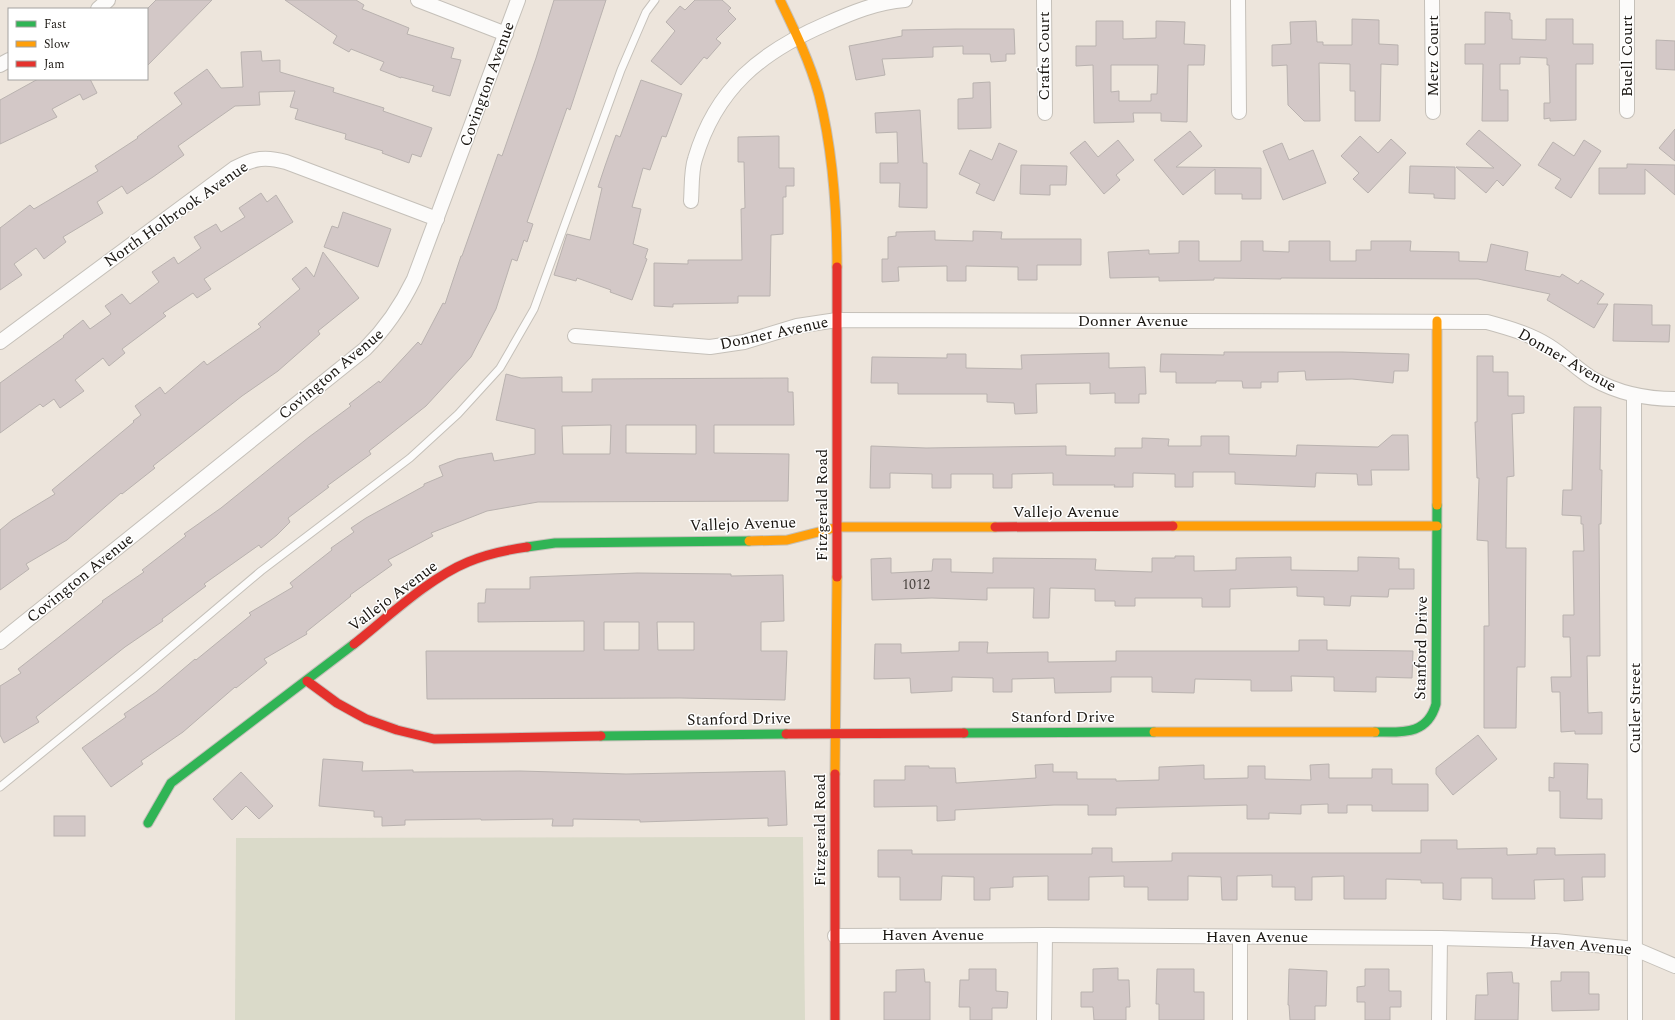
<svg xmlns="http://www.w3.org/2000/svg" width="1675" height="1020" font-family="Spectral,serif">
	<rect width="100%" height="100%" fill="#ede5dc"/>
	<polygon fill="#dadac9" points="803,837 805,1020 235,1020 236,838"/>
	<g fill="#d3c8c7" stroke="#b9b2af" fill-rule="evenodd">
		<polygon points="156,0 212,0 147,66 147,9"/>
		<polygon points="285,0 356,0 364,5 362,9 409,28 407,34 454,48 451,58 461,60 450,96 432,91 434,86 401,77 401,78 380,70 384,62 351,49 349,52 333,43 337,36"/>
		<polygon points="554,0 606,0 570,110 567,108 527,222 533,224 527,242 524,240 517,261 512,259 496,309 471,357 426,406 369,451 371,454 327,486 329,487 288,518 290,522 277,535 261,548 259,545 204,584 206,586 162,619 163,621 125,647 36,717 39,722 4,743 0,735 0,686 21,673 18,669 59,637 103,602 102,601 144,572 142,570 186,536 184,534 221,508 309,437 351,406 349,404 379,381 380,383 418,342 421,345 443,303 445,304 461,256 462,256 498,154 502,156 536,58"/>
		<polygon points="695,0 722,0 731,8 728,11 736,19 716,39 721,43 707,59 704,57 681,85 651,61 675,31 666,22 680,6 685,10"/>
		<polygon points="1485,12 1510,13 1510,20 1512,20 1512,39 1546,40 1546,19 1573,19 1573,44 1593,44 1593,64 1576,64 1576,120 1550,121 1550,118 1544,119 1544,103 1550,103 1549,65 1547,65 1547,58 1520,57 1520,64 1500,64 1500,90 1508,90 1508,121 1482,121 1483,64 1465,64 1465,44 1485,44"/>
		<polygon points="1352,19 1379,20 1379,44 1398,45 1398,65 1381,64 1380,121 1355,121 1355,91 1350,91 1350,64 1319,63 1320,121 1304,121 1288,105 1287,65 1272,66 1272,45 1291,44 1290,22 1316,21 1317,42 1323,42 1323,45 1352,45"/>
		<path d="M 1096,21 L 1123,21 L 1123,39 L 1156,38 L 1156,21 L 1185,22 L 1184,44 L 1205,45 L 1204,65 L 1188,65 L 1187,122 L 1161,121 L 1161,113 L 1133,113 L 1134,122 L 1094,123 L 1093,65 L 1076,66 L 1076,46 L 1096,46 ZM 1111,65 L 1158,65 L 1157,94 L 1151,94 L 1151,101 L 1119,101 L 1119,91 L 1111,92 Z"/>
		<polygon points="956,29 1014,29 1015,54 1006,54 1006,61 991,62 990,54 963,54 963,46 933,47 933,57 882,59 885,75 856,80 849,46 902,36 902,30"/>
		<polygon points="1656,40 1675,41 1675,70 1656,69"/>
		<polygon points="261,51 262,61 280,60 280,72 334,88 333,92 384,108 383,111 432,128 421,157 412,154 409,163 382,153 383,151 345,139 346,134 295,119 298,109 290,107 295,91 259,92 260,105 235,106 178,146 184,155 153,177 127,194 122,186 97,202 103,213 63,237 66,242 44,259 36,248 14,264 22,275 0,290 0,228 30,205 34,209 98,171 95,166 138,138 137,137 182,104 174,93 207,69 221,88 243,87 241,52"/>
		<polygon points="38,79 90,79 97,93 83,100 80,94 52,109 57,117 0,144 0,100"/>
		<polygon points="641,80 682,94 666,137 662,136 650,170 643,168 632,207 641,209 633,244 648,249 645,258 647,259 632,300 610,292 611,290 577,278 576,281 554,275 567,234 590,240 602,188 598,187 605,166 616,135 620,137"/>
		<polygon points="990,82 991,128 958,129 958,99 973,98 973,83"/>
		<polygon points="920,110 923,163 927,163 927,208 899,207 900,183 880,183 880,163 898,163 897,132 876,133 875,113"/>
		<polygon points="1675,129 1675,161 1659,148"/>
		<polygon points="1479,130 1521,165 1503,186 1497,180 1486,193 1456,167 1494,168 1466,144"/>
		<polygon points="1190,131 1202,146 1176,167 1261,168 1261,199 1242,199 1242,194 1215,194 1215,169 1183,195 1154,160"/>
		<polygon points="779,136 779,168 794,168 794,186 786,186 786,197 783,197 783,234 771,235 770,296 738,296 738,303 673,304 673,307 654,306 654,263 688,264 688,260 742,260 741,209 745,208 744,162 738,162 738,137"/>
		<polygon points="1360,136 1378,153 1391,139 1406,153 1368,193 1353,179 1359,173 1341,156"/>
		<polygon points="1118,140 1134,160 1116,175 1120,180 1104,194 1070,153 1085,141 1098,157"/>
		<polygon points="1584,140 1601,151 1571,198 1555,188 1561,179 1538,165 1553,142 1574,156"/>
		<polygon points="999,143 1017,151 994,201 976,193 980,184 959,174 970,150 992,160"/>
		<polygon points="1282,143 1289,160 1313,150 1326,183 1283,200 1263,151"/>
		<polygon points="1627,164 1675,165 1675,195 1645,169 1645,194 1599,194 1599,168 1627,168"/>
		<polygon points="1021,165 1067,166 1066,185 1050,185 1050,195 1020,194"/>
		<polygon points="1410,166 1455,167 1455,199 1434,198 1434,194 1409,193"/>
		<polygon points="261,193 267,202 276,195 293,222 204,279 211,289 197,298 193,293 163,313 166,316 122,349 125,353 109,366 103,358 75,380 84,391 60,408 54,399 43,407 40,404 0,433 0,383 64,337 63,336 83,320 90,329 111,314 105,306 122,294 130,304 159,282 152,272 174,257 178,264 201,248 194,237 216,224 221,232 245,217 239,208"/>
		<polygon points="343,212 391,229 378,267 324,247 332,226 338,228"/>
		<polygon points="935,231 935,240 973,241 973,231 1002,232 1001,239 1081,239 1081,265 1037,265 1037,280 1018,280 1018,267 966,266 966,281 947,281 947,266 898,267 899,281 882,282 882,259 888,259 888,237 896,236 896,232"/>
		<polygon points="1179,241 1199,241 1199,261 1241,261 1241,241 1263,241 1263,251 1289,252 1289,241 1330,241 1330,261 1356,261 1356,250 1371,250 1371,241 1411,241 1410,251 1459,252 1459,261 1487,262 1491,244 1528,252 1525,270 1560,277 1562,274 1578,284 1581,280 1604,294 1597,304 1608,304 1594,328 1547,300 1550,294 1478,279 1281,278 1281,279 1214,278 1214,280 1159,281 1159,277 1110,278 1108,252 1149,250 1149,254 1179,253"/>
		<polygon points="323,252 359,298 318,331 320,334 278,371 242,396 153,466 155,468 122,494 121,493 67,540 26,564 29,569 0,590 0,530 12,520 55,494 52,490 134,422 133,421 141,415 135,406 160,387 165,394 204,361 207,365 261,327 258,324 300,289 292,279 306,267 314,277"/>
		<polygon points="1614,304 1652,305 1652,325 1670,325 1669,342 1613,341"/>
		<polygon points="1224,352 1342,352 1409,354 1408,371 1394,371 1393,383 1352,379 1306,380 1305,371 1278,372 1278,382 1261,382 1261,388 1243,388 1242,381 1216,381 1216,383 1176,383 1176,372 1160,372 1161,354 1224,355"/>
		<polygon points="1109,353 1109,368 1145,367 1146,394 1139,394 1139,403 1115,403 1115,393 1090,394 1090,383 1036,384 1037,413 1015,414 1014,403 987,402 987,394 898,394 898,383 871,383 872,357 947,358 947,354 966,354 966,368 1022,369 1021,355"/>
		<polygon points="1477,356 1493,356 1493,372 1508,372 1508,396 1524,396 1524,413 1512,414 1514,476 1507,477 1506,548 1526,548 1525,667 1517,667 1516,728 1484,728 1484,626 1489,626 1488,541 1477,540 1479,478 1477,478 1475,422 1477,422"/>
		<path d="M 506,374 L 521,378 L 562,377 L 562,392 L 592,392 L 592,379 L 788,378 L 788,392 L 793,392 L 794,425 L 714,425 L 714,453 L 789,454 L 788,501 L 538,502 L 487,511 L 431,533 L 433,536 L 388,560 L 392,565 L 350,595 L 351,596 L 306,632 L 307,634 L 264,659 L 267,663 L 236,688 L 235,687 L 183,732 L 141,761 L 143,764 L 111,787 L 82,748 L 126,717 L 124,714 L 156,692 L 195,659 L 196,660 L 251,615 L 249,613 L 293,587 L 290,583 L 332,550 L 331,548 L 354,532 L 351,528 L 366,518 L 424,486 L 424,484 L 443,476 L 439,466 L 457,459 L 492,453 L 494,461 L 535,454 L 535,429 L 496,420 ZM 611,425 L 610,454 L 563,454 L 562,426 ZM 626,425 L 696,425 L 696,454 L 626,453 Z"/>
		<polygon points="1574,407 1601,407 1600,470 1602,470 1601,524 1599,524 1600,656 1587,656 1588,713 1602,712 1602,734 1575,734 1575,731 1561,732 1560,692 1552,692 1551,677 1571,677 1570,637 1563,637 1563,615 1574,615 1573,551 1584,551 1583,524 1581,524 1581,516 1562,515 1563,490 1572,490"/>
		<polygon points="1392,435 1408,435 1409,470 1371,470 1372,485 1358,485 1357,474 1316,473 1315,487 1235,484 1235,472 1193,472 1193,487 1175,487 1175,474 1133,473 1133,487 1114,487 1115,485 1053,485 1053,473 1012,474 1012,488 993,488 993,474 951,474 951,488 932,488 932,474 890,473 890,488 870,488 871,446 926,448 1066,446 1066,455 1115,456 1115,448 1142,448 1142,438 1169,439 1168,446 1201,446 1201,436 1229,436 1229,454 1296,456 1297,445 1378,447"/>
		<polygon points="1175,556 1194,556 1194,571 1236,570 1236,558 1291,557 1291,570 1358,571 1358,557 1399,558 1399,569 1414,569 1414,589 1389,589 1388,597 1351,596 1350,606 1324,605 1324,597 1297,596 1297,587 1230,589 1230,607 1202,607 1202,598 1135,598 1135,606 1115,606 1115,601 1095,601 1095,589 1050,588 1049,618 1033,618 1034,588 987,588 987,600 932,598 872,600 871,559 891,558 891,573 932,571 933,559 951,559 951,572 993,573 993,558 1096,559 1095,570 1152,572 1152,558 1175,558"/>
		<path d="M 637,573 L 731,574 L 731,576 L 783,575 L 784,621 L 761,622 L 761,651 L 787,651 L 785,700 L 680,698 L 427,699 L 426,651 L 584,651 L 584,621 L 478,622 L 478,603 L 485,603 L 486,589 L 530,589 L 530,577 ZM 604,622 L 639,622 L 639,650 L 604,650 ZM 657,622 L 694,622 L 694,650 L 658,650 Z"/>
		<polygon points="1299,640 1327,640 1327,650 1413,651 1412,678 1376,677 1376,692 1334,691 1334,677 1291,676 1292,691 1251,691 1251,680 1195,679 1194,693 1152,692 1152,677 1111,677 1111,692 1055,693 1054,678 1012,679 1012,692 993,692 993,678 952,677 952,691 911,693 910,678 874,679 875,644 901,644 901,653 959,651 959,642 988,642 987,653 1048,652 1048,662 1116,661 1116,651 1299,651"/>
		<polygon points="1478,735 1497,759 1453,795 1436,774 1436,768"/>
		<polygon points="323,759 363,762 362,771 413,770 413,772 520,771 626,774 785,771 787,825 768,826 768,818 640,822 640,820 573,819 573,826 552,826 553,819 481,820 481,819 405,820 405,825 382,826 382,817 374,817 374,811 319,806"/>
		<polygon points="1554,763 1588,764 1587,799 1602,799 1602,819 1560,818 1560,791 1549,791 1549,777 1554,778"/>
		<polygon points="1053,764 1053,772 1077,772 1077,779 1116,779 1116,781 1159,780 1159,767 1204,765 1204,779 1248,778 1248,766 1265,766 1265,779 1311,780 1310,765 1329,764 1329,778 1372,778 1372,769 1392,769 1392,784 1428,784 1428,811 1372,811 1372,805 1347,805 1347,813 1328,813 1328,804 1301,805 1301,814 1269,813 1269,819 1247,819 1247,805 1116,808 1116,815 1088,815 1088,805 1054,805 955,810 955,820 937,821 937,806 874,807 874,780 905,780 905,766 929,766 929,768 955,768 956,783 1036,778 1035,765"/>
		<polygon points="241,772 273,806 259,819 246,806 232,820 213,799"/>
		<rect x="54" y="816" width="31" height="20"/>
		<polygon points="1421,840 1457,840 1457,849 1507,848 1507,855 1537,854 1537,848 1555,848 1555,855 1605,854 1605,877 1582,877 1583,900 1564,901 1564,879 1534,880 1535,899 1492,899 1492,878 1461,878 1461,900 1443,899 1443,883 1421,883 1421,880 1386,879 1386,899 1344,899 1344,876 1312,877 1312,900 1295,900 1295,887 1272,887 1272,875 1237,876 1237,900 1222,900 1221,877 1188,876 1188,900 1148,900 1148,887 1124,887 1124,876 1089,877 1089,900 1048,900 1048,876 1013,877 1013,887 990,888 990,900 974,900 974,877 942,876 941,900 900,900 900,877 878,877 878,850 912,850 912,854 1092,854 1092,848 1112,848 1112,862 1172,861 1172,853 1421,853"/>
		<polygon points="1118,968 1118,980 1129,980 1130,1007 1126,1007 1126,1020 1094,1020 1093,1007 1081,1007 1081,992 1093,992 1093,969"/>
		<polygon points="924,969 925,982 930,982 930,1020 884,1020 884,992 896,992 896,970"/>
		<polygon points="969,969 996,969 996,991 1008,992 1007,1008 992,1008 992,1020 970,1020 970,1007 959,1007 960,980 969,980"/>
		<polygon points="1157,969 1194,969 1194,992 1204,992 1204,1020 1159,1020 1159,1004 1156,1004"/>
		<polygon points="1289,969 1327,971 1326,1006 1315,1006 1315,1020 1290,1020 1289,1005 1288,1005"/>
		<polygon points="1365,969 1389,969 1389,991 1401,991 1401,1007 1390,1007 1390,1020 1365,1020 1365,1002 1357,1002 1357,987 1365,986"/>
		<polygon points="1512,972 1513,983 1519,983 1518,1020 1475,1020 1476,995 1488,995 1487,973"/>
		<polygon points="1561,972 1589,972 1589,994 1599,994 1599,1010 1552,1011 1551,981 1561,981"/>
	</g>
	<g fill="none" stroke-linecap="round" stroke-linejoin="round">
		<defs>
			<polyline id="lane" points="0,787 139,674 261,571 410,458 458,414 500,368 534,309 621,70 646,12 655,0"/>
			<g id="street">
				<polyline points="418,0 506,34"/>
				<polyline points="1044,0 1045,113"/>
				<polyline points="1238,0 1239,112"/>
				<polyline points="1432,0 1433,112"/>
				<polyline points="1627,0 1627,111"/>
				<polyline points="98,9 108,0"/>
				<polyline points="0,65 9,60"/>
				<path d="M 691,201 C 692,188 691,171 695,159 C 716,88 761,52 826,24 C 851,13 877,2 905,0"/>
				<path d="M 575,336 L 710,347 L 744,342 L 797,326 L 837,320 L 1487,322 C 1509,328 1530,334 1549,346 C 1565,356 1578,370 1593,379 C 1618,393 1646,399 1675,399"/>
				<path d="M 0,342 L 235,168 C 255,158 265,156 286,162 L 437,219"/>
				<polyline points="1634,396 1635,1020"/>
				<path d="M 0,642 L 365,349 C 386,328 401,306 414,279 L 518,0"/>
				<polyline points="835,936 1045,935 1440,938 1555,941 1635,949 1675,966"/>
				<polyline points="1044,1020 1045,935"/>
				<polyline points="1240,1020 1240,937"/>
				<polyline points="1439,1020 1440,938"/>
			</g>
			<g id="fast">
				<polyline points="527,547 555,543 749,541"/>
				<path d="M 1375,732 C 1401,732 1427,736 1436,704 L 1437,505"/>
				<polyline points="964,733 1154,732"/>
				<polyline points="601,736 786,734"/>
				<polyline points="148,823 171,783 354,644"/>
			</g>
			<g id="slow">
				<path d="M 780,0 C 795,31 810,62 819,95 C 833,151 837,210 837,267"/>
				<polyline points="1437,321 1437,505"/>
				<polyline points="1173,526 1437,526"/>
				<polyline points="749,541 787,540 838,527 995,527"/>
				<polyline points="1154,732 1375,732"/>
				<polyline points="835,774 837,577"/>
			</g>
			<g id="jam">
				<polyline points="995,527 1173,526"/>
				<polyline points="837,577 837,267"/>
				<path d="M 354,644 C 388,617 429,578 468,562 C 487,554 506,550 527,547"/>
				<polyline points="307,681 337,703 366,719 397,730 434,739 601,736"/>
				<polyline points="786,734 964,733"/>
				<polyline points="835,774 835,1020"/>
			</g>
		</defs>
		<use href="#lane" stroke="#c5c0b9" stroke-width="9"/>
		<use href="#street" stroke="#c5c0b9" stroke-width="16"/>
		<use href="#fast" stroke="#c5c0b9" stroke-width="11"/>
		<use href="#slow" stroke="#c5c0b9" stroke-width="11"/>
		<use href="#jam" stroke="#c5c0b9" stroke-width="11"/>
		<use href="#lane" stroke="#fcfbfa" stroke-width="7"/>
		<use href="#street" stroke="#fcfbfa" stroke-width="14"/>
		<use href="#fast" stroke="#30b455" stroke-width="9"/>
		<use href="#slow" stroke="#ff9f0a" stroke-width="9"/>
		<use href="#jam" stroke="#e5322d" stroke-width="9"/>
	</g>
	<g text-anchor="middle" dominant-baseline="central" stroke-width="3" stroke-linejoin="round" paint-order="stroke">
		<g font-size="14" fill="#48423e">
			<text x="916" y="584">1012</text>
		</g>
		<g font-size="16" fill="#1a1611" stroke="#fff">
			<text transform="translate(1044 56) rotate(-90)">Crafts Court</text>
			<text transform="translate(1433 56) rotate(-90)">Metz Court</text>
			<text transform="translate(1627 56) rotate(-90)">Buell Court</text>
			<text transform="translate(487 84) rotate(-70)">Covington Avenue</text>
			<text transform="translate(176 214) rotate(-35)">North Holbrook Avenue</text>
			<text x="1133" y="321">Donner Avenue</text>
			<text transform="translate(774 333) rotate(-12)">Donner Avenue</text>
			<text transform="translate(1567 360) rotate(30)">Donner Avenue</text>
			<text transform="translate(331 374) rotate(-40)">Covington Avenue</text>
			<text transform="translate(822 505) rotate(-90)">Fitzgerald Road</text>
			<text x="1066" y="512">Vallejo Avenue</text>
			<text transform="translate(743 524) rotate(-2)">Vallejo Avenue</text>
			<text transform="translate(80 578) rotate(-39)">Covington Avenue</text>
			<text transform="translate(393 596) rotate(-37)">Vallejo Avenue</text>
			<text transform="translate(1421 648) rotate(-89)">Stanford Drive</text>
			<text transform="translate(1635 708) rotate(-90)">Cutler Street</text>
			<text x="1063" y="717">Stanford Drive</text>
			<text transform="translate(739 719) rotate(-1)">Stanford Drive</text>
			<text transform="translate(820 830) rotate(-90)">Fitzgerald Road</text>
			<text x="933" y="935">Haven Avenue</text>
			<text x="1257" y="937">Haven Avenue</text>
			<text transform="translate(1581 945) rotate(5)">Haven Avenue</text>
		</g>
	</g>
	<rect x="8" y="8" width="140" height="72" fill="#ffffff" stroke="#a3a2a0"/>
	<rect x="16" y="21" width="20" height="6" fill="#30b455" stroke="#a3a2a0"/>
	<text x="44" y="28" font-size="12" fill="#1a1611">Fast</text>
	<rect x="16" y="41" width="20" height="6" fill="#ff9f0a" stroke="#a3a2a0"/>
	<text x="44" y="48" font-size="12" fill="#1a1611">Slow</text>
	<rect x="16" y="61" width="20" height="6" fill="#e5322d" stroke="#a3a2a0"/>
	<text x="44" y="68" font-size="12" fill="#1a1611">Jam</text>
</svg>
